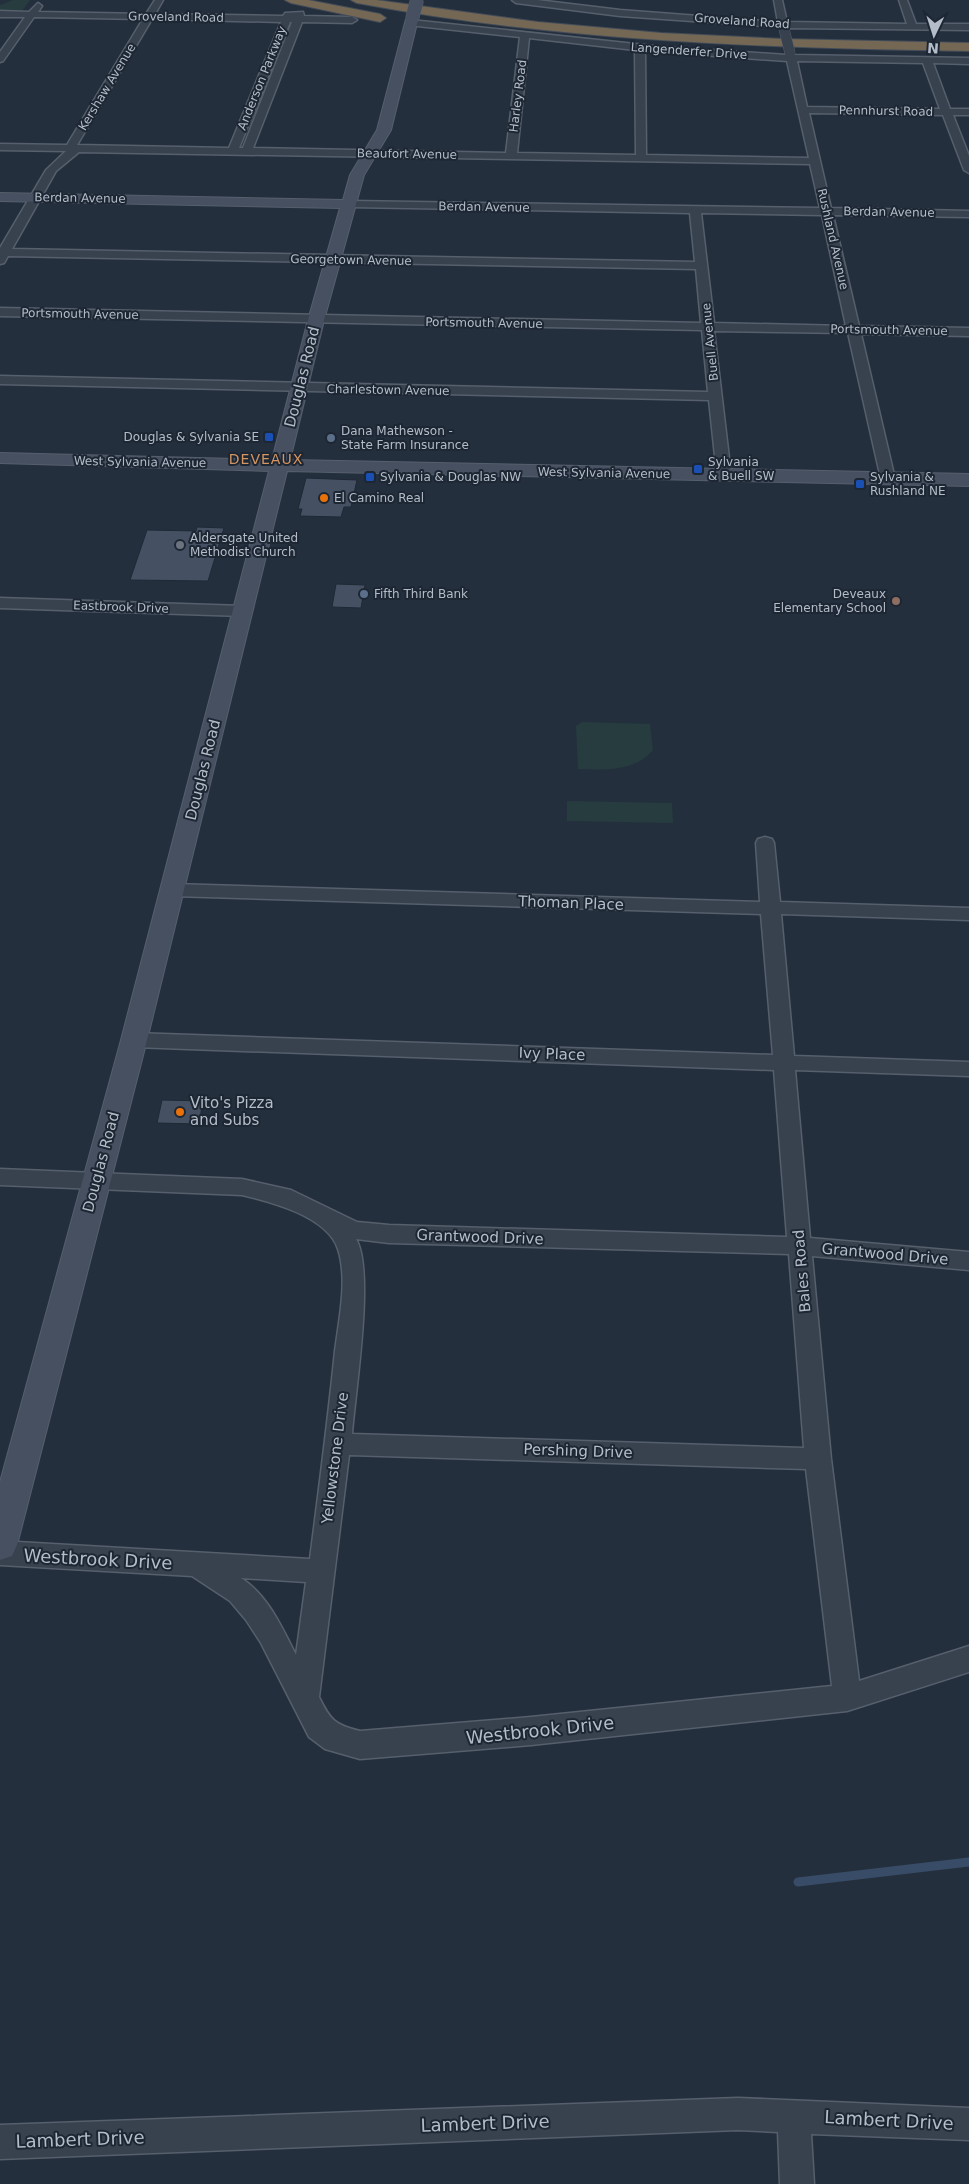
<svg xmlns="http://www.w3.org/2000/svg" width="969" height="2184" font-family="'DejaVu Sans',sans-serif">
	<rect width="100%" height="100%" fill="#242f3e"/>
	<g fill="#263c3f">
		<polygon points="13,0 30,0 20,14 0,13 0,5"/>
		<path d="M 582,722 L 650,724 L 653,750 C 635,772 604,770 578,769 L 576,726 Z"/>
		<polygon points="567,801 672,803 673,823 567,821"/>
	</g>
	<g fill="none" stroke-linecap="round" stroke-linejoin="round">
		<polyline stroke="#394c67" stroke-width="9" points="798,1882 969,1862"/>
	</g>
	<g fill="#455162" stroke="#1f2835">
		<polygon points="306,478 357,480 351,507 344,507 341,517 300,516 302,509 298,509"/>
		<polygon points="197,527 224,528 208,581 130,580 147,530 196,531"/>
		<polygon points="336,584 365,585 361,608 332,607"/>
		<polygon points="162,1100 203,1101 199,1124 157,1123"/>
	</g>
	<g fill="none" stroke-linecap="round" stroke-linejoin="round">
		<defs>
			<g id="street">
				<path d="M 155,0 L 163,0 L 155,14 L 283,16 L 285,13 L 303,12 L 304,16 L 352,17 L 357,20 L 352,23 L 302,22 L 253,148 L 506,153 L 520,37 L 408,25 L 408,21 L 411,20 L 654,46 L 786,55 L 787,51 L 790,50 L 795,55 L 969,58 L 969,64 L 933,63 L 950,109 L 969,109 L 969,115 L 953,115 L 969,156 L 969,173 L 964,170 L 943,115 L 809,113 L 831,208 L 969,211 L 969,217 L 833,215 L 859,326 L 969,328 L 969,336 L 861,334 L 895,479 L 888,483 L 881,479 L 848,333 L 714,331 L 731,475 L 724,479 L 717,475 L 709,400 L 0,384 L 0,376 L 708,392 L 702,330 L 0,316 L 0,308 L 701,323 L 696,269 L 8,256 L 4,263 L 0,264 L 0,248 L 46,170 L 66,151 L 0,150 L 0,144 L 67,145 L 143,19 L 34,17 L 3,61 L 0,62 L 0,52 L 25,17 L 0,17 L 0,11 L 29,12 L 38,3 L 42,6 L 38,12 L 146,14 ZM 152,19 L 281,22 L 229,148 L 77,145 ZM 290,22 L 292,22 L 243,148 L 239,148 ZM 529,38 L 635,50 L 636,155 L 517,153 ZM 645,51 L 787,61 L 809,158 L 646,155 ZM 797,61 L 923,63 L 940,109 L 807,107 ZM 79,152 L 810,164 L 820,208 L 350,201 L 344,204 L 350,207 L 690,213 L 695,262 L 12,249 L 56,171 ZM 701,213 L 822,215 L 846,326 L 714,323 Z"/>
				<polygon points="512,0 537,0 620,10 778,22 774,0 782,0 787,22 907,24 899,0 907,0 916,24 969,24 969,30 788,28 784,32 779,27 620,16 516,3"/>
				<polygon points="0,598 243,606 251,611 243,616 0,608"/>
				<path d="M 765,837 L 772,839 L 774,843 L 780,902 L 969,908 L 969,920 L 781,914 L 794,1056 L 969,1062 L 969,1076 L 795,1070 L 810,1238 L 969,1252 L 969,1270 L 812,1256 L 831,1459 L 859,1681 L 969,1646 L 969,1672 L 847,1711 L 531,1745 L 360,1759 L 325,1749 L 309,1737 L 261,1643 L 246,1620 L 230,1601 L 192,1576 L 0,1565 L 0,1541 L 310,1559 C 319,1489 328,1420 335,1351 C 339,1319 348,1280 338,1249 C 327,1216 271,1202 242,1195 L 0,1185 L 0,1169 L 242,1179 L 291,1190 L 357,1222 L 389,1225 L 787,1237 L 774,1070 L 134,1047 L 127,1045 L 124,1040 L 127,1035 L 134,1033 L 773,1055 L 761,914 L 173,896 L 166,894 L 164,890 L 166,886 L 173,884 L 760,902 L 756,843 L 758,839 ZM 356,1239 L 389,1243 L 789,1254 L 804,1448 L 352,1434 C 355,1393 375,1270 356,1239 ZM 349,1455 L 806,1469 L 832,1686 L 531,1717 L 360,1731 C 335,1725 330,1720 319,1697 ZM 241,1578 L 306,1582 L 296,1655 C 282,1628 268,1595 241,1578 Z"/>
				<polygon points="738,2098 969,2108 969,2140 811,2134 814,2184 780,2184 778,2132 738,2130 0,2159 0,2125"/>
			</g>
			<polygon id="secondary" points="412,15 418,19 391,130 364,175 324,320 290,460 969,474 969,486 287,471 147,1040 17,1545 12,1556 0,1560 0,1482 121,1040 269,471 0,463 0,453 272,460 308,320 340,208 0,201 0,193 343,200 350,175 377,130 406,19"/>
			<g id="highway">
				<polygon points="285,0 308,0 380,14 386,18 380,22 291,3"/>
				<path d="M 351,0 L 376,0 L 538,22 L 661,33 L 784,39 L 969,43 L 969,51 C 765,48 558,41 357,3 Z"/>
			</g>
		</defs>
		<use href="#street" stroke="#565f6c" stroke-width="3"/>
		<use href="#secondary" stroke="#565f6c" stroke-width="2"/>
		<use href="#highway" stroke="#434c59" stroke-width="2"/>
		<use href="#street" fill="#38414e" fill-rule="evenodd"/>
		<use href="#secondary" fill="#465061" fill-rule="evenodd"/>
		<use href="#highway" fill="#746855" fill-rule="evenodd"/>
		<defs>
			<polyline id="street-bridge" points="784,29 790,53"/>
			<polyline id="secondary-bridge" points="412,19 417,0"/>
		</defs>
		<use href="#street-bridge" stroke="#565f6c" stroke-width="11" stroke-linecap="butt"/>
		<use href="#secondary-bridge" stroke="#565f6c" stroke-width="14" stroke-linecap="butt"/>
		<use href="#street-bridge" stroke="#38414e" stroke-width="10"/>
		<use href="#secondary-bridge" stroke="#465061" stroke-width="13"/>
	</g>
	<g fill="#1a4fb4" stroke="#1d2633" stroke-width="2">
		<rect x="264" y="432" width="10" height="10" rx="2.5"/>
		<rect x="693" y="464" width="10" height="10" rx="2.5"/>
		<rect x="365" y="472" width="10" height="10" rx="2.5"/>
		<rect x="855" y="479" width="10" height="10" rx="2.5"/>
	</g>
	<g fill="#5c6f8a" stroke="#1d2633" stroke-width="2">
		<circle cx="331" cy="438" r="5"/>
		<circle cx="364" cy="594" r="5"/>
	</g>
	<g fill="#e8710a" stroke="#1d2633" stroke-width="2">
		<circle cx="324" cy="498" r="5"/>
		<circle cx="180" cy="1112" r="5"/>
	</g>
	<circle fill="#6b7280" stroke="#1d2633" stroke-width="2" cx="180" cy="545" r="5"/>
	<circle fill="#8d6e63" stroke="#1d2633" stroke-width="2" cx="896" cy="601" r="5"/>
	<g text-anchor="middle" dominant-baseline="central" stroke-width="4" stroke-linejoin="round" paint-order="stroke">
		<g font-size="12" fill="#b4bcc9" stroke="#1d2633">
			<text transform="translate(176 17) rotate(1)">Groveland Road</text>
			<text transform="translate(742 21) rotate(4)">Groveland Road</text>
			<text transform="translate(689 51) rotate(4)">Langenderfer Drive</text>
			<text transform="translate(262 78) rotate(-68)">Anderson Parkway</text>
			<text transform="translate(107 87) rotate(-59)">Kershaw Avenue</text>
			<text transform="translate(518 96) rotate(-83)">Harley Road</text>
			<text transform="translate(886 111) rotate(1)">Pennhurst Road</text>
			<text transform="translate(407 154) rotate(1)">Beaufort Avenue</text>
			<text transform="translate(80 198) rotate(1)">Berdan Avenue</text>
			<text transform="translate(484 207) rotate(1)">Berdan Avenue</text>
			<text transform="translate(889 212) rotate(1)">Berdan Avenue</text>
			<text transform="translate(833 239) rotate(77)">Rushland Avenue</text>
			<text transform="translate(351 260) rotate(1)">Georgetown Avenue</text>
			<text transform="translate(80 314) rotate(1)">Portsmouth Avenue</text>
			<text transform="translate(484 323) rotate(1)">Portsmouth Avenue</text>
			<text transform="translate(889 330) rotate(1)">Portsmouth Avenue</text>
			<text transform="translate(710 342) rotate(-96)">Buell Avenue</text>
			<text transform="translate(388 390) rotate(1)">Charlestown Avenue</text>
			<text transform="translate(140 462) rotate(1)">West Sylvania Avenue</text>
			<text transform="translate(604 473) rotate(1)">West Sylvania Avenue</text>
			<text transform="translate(121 607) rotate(2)">Eastbrook Drive</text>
		</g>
		<g font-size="12" fill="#b4bcc9" stroke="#1d2633" text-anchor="start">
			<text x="341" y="431">Dana Mathewson -<tspan x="341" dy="14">State Farm Insurance</tspan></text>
			<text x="259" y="437" text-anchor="end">Douglas &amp; Sylvania SE</text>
			<text x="708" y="462">Sylvania<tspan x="708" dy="14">&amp; Buell SW</tspan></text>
			<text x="380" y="477">Sylvania &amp; Douglas NW</text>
			<text x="870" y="477">Sylvania &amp;<tspan x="870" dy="14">Rushland NE</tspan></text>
			<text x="334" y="498">El Camino Real</text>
			<text x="190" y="538">Aldersgate United<tspan x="190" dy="14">Methodist Church</tspan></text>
			<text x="374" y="594">Fifth Third Bank</text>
			<text x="886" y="594" text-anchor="end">Deveaux<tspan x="886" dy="14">Elementary School</tspan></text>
		</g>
		<g font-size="14" letter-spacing="1" fill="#d59563" stroke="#1d2633">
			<text x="266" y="459">DEVEAUX</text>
		</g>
		<g font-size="15" fill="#b4bcc9" stroke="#1d2633">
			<text transform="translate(302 377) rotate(-76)">Douglas Road</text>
			<text transform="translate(203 770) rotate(-76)">Douglas Road</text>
			<text transform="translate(571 903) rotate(2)">Thoman Place</text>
			<text transform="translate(552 1054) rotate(2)">Ivy Place</text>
			<text transform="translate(101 1162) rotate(-75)">Douglas Road</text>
			<text transform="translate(480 1237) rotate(2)">Grantwood Drive</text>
			<text transform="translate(885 1254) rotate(5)">Grantwood Drive</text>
			<text transform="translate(802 1271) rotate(-95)">Bales Road</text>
			<text transform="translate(578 1451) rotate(2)">Pershing Drive</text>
			<text transform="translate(335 1458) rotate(-83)">Yellowstone Drive</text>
		</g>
		<g font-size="15" fill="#b4bcc9" stroke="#1d2633" text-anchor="start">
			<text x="190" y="1103">Vito's Pizza<tspan x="190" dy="17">and Subs</tspan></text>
		</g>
		<g font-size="18" fill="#b4bcc9" stroke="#1d2633">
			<text transform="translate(98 1559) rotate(3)">Westbrook Drive</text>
			<text transform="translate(540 1730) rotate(-6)">Westbrook Drive</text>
			<text transform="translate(889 2120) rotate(3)">Lambert Drive</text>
			<text transform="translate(485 2123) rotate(-2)">Lambert Drive</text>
			<text transform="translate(80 2139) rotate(-2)">Lambert Drive</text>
		</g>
	</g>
	<g transform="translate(934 35) rotate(184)" stroke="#1d2633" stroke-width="4" paint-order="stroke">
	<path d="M0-4L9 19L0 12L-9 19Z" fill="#b4bcc9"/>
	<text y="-8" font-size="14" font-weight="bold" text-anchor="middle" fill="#b4bcc9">N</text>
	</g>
</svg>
